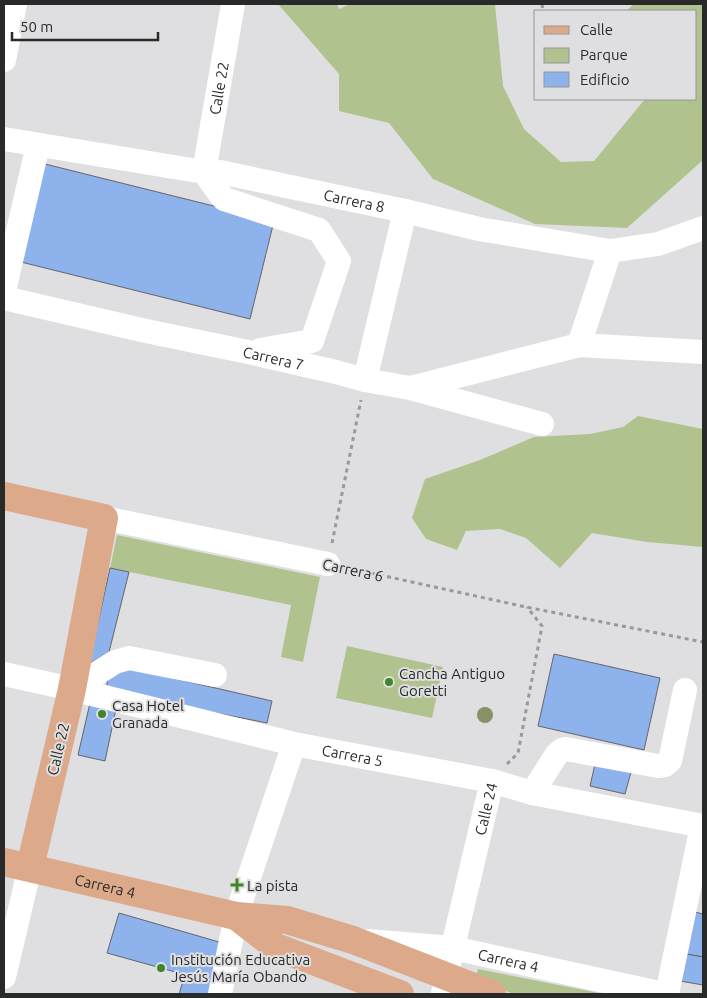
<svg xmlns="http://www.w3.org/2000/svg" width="707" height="998" font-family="Ubuntu,sans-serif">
	<rect width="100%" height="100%" fill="#dfdfe1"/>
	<g fill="#b0c38f">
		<polygon points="278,4 337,4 339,9 350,4 495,4 503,86 524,129 561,162 594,161 645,99 696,99 696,11 626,11 634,4 703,4 703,160 627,228 535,224 433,179 389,123 339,111 339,74"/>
		<polygon points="638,416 703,429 703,547 647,542 592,533 560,568 526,538 500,529 466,531 457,550 426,539 412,518 425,479 480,460 534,437 590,434 623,427"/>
		<polygon points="117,535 320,577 303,662 281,657 291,605 110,568"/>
		<polygon points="347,646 443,667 432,718 336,698"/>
		<polygon points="478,969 604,994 514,994 475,979"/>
	</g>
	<g fill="#8eb2ec" stroke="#656667">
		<polygon points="41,163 274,221 250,319 17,261"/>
		<polygon points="110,568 129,572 109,652 89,664"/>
		<polygon points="554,654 660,678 644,750 538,726"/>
		<polygon points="120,666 272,701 267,723 106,691 108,677"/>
		<polygon points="90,703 116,709 105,761 78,755"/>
		<polygon points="595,764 631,772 625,794 590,786"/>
		<polygon points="695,912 703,914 703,957 686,954"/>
		<polygon points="119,913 226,944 215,983 107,953"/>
		<polygon points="686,954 703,957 703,985 680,981"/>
		<polygon points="185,975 215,983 212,994 179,994"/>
	</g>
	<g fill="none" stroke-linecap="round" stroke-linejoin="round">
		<g stroke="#98999a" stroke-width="3" stroke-dasharray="4 4" stroke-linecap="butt">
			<polyline points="542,4 543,11"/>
			<polyline points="332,543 361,400"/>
			<polyline points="348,568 526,607 703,642"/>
			<polyline points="507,764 518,753 542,626 527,607"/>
		</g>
		<g stroke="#fff" stroke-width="24">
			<polyline points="4,60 15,4"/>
			<path id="s1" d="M 4,139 L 204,172 L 220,172 L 405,211 L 479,229 L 610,251 L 658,244 L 703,228"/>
			<polyline points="204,172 219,193 224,199 319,230 339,261 312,341 260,350"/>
			<path id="s2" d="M 204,172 L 233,4"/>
			<polyline points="4,291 38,145"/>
			<path id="s3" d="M 4,298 L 146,331 L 248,352 L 336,372 L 365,380 L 410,388 L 542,424"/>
			<polyline points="579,345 610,251"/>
			<polyline points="365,380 405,211"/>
			<polyline points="411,388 579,345 703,352"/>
			<polyline points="104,518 328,564"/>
			<path id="s4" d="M 4,674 L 72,689 L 294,744 L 492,781 L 532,793 L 703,826"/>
			<polyline points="72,689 115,662 129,658 215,675"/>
			<polyline points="532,793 557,754 562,750 566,749 658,766 665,765 670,761 685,690"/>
			<path id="s5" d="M 368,941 L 453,948 L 664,994"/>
			<polyline points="4,977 30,867"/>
			<polyline points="220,994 236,916 294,744"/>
			<path id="s6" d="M 443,994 L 446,976 L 492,781"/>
			<polyline points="667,994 702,826"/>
		</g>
		<g stroke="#dcaa8b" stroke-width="28">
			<polyline points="4,496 104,518 72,689 30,867"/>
			<path id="s7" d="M 4,862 L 236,916 L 287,920 L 353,940 L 492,994"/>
			<polyline points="236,916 276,947 400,994"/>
		</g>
	</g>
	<circle fill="#869167" cx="485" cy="715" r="8"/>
	<g fill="#418529" stroke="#dfdfe1" stroke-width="2">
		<circle cx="389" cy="682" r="5"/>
		<circle cx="102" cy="714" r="5"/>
		<path d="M234.5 877.5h5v5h5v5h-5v5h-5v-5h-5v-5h5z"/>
		<circle cx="161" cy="968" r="5"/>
	</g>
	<g text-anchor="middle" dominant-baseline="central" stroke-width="4" stroke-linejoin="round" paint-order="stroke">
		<g font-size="15" fill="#282929" stroke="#dfdfe1">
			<text stroke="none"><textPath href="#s2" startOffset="85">Calle 22</textPath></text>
			<text stroke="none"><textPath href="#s1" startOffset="356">Carrera 8</textPath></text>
			<text stroke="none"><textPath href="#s3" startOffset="276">Carrera 7</textPath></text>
			<text transform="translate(353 570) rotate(12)">Carrera 6</text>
			<text transform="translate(58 749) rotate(-77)">Calle 22</text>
			<text stroke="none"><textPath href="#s4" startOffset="358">Carrera 5</textPath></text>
			<text stroke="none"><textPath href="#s6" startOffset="190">Calle 24</textPath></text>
			<text stroke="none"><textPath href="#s7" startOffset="104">Carrera 4</textPath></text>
			<text stroke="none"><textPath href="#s5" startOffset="142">Carrera 4</textPath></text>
		</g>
		<g font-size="15" fill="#282929" stroke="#dfdfe1" text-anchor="start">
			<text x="399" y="673">Cancha Antiguo<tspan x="399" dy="17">Goretti</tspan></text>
			<text x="112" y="705">Casa Hotel<tspan x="112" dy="17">Granada</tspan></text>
			<text x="247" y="885">La pista</text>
			<text x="171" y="959">Institución Educativa<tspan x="171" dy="17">Jesús María Obando</tspan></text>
		</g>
	</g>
	<rect width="707" height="998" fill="none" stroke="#282929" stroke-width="10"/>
	<rect x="534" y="10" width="162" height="90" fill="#dfdfe1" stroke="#969697"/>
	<rect x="544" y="26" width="25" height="8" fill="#dcaa8b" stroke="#969697"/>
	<text x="580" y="35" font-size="15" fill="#282929">Calle</text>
	<rect x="544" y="48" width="25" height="15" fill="#b0c38f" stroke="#969697"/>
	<text x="580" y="60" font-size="15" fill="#282929">Parque</text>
	<rect x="544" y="72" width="25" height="15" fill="#8eb2ec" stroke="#969697"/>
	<text x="580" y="85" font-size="15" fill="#282929">Edificio</text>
	<path d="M12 32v8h146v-8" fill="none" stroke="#282929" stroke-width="2.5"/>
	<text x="20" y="32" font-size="15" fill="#282929" stroke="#dfdfe1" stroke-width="4" paint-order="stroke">50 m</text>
</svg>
